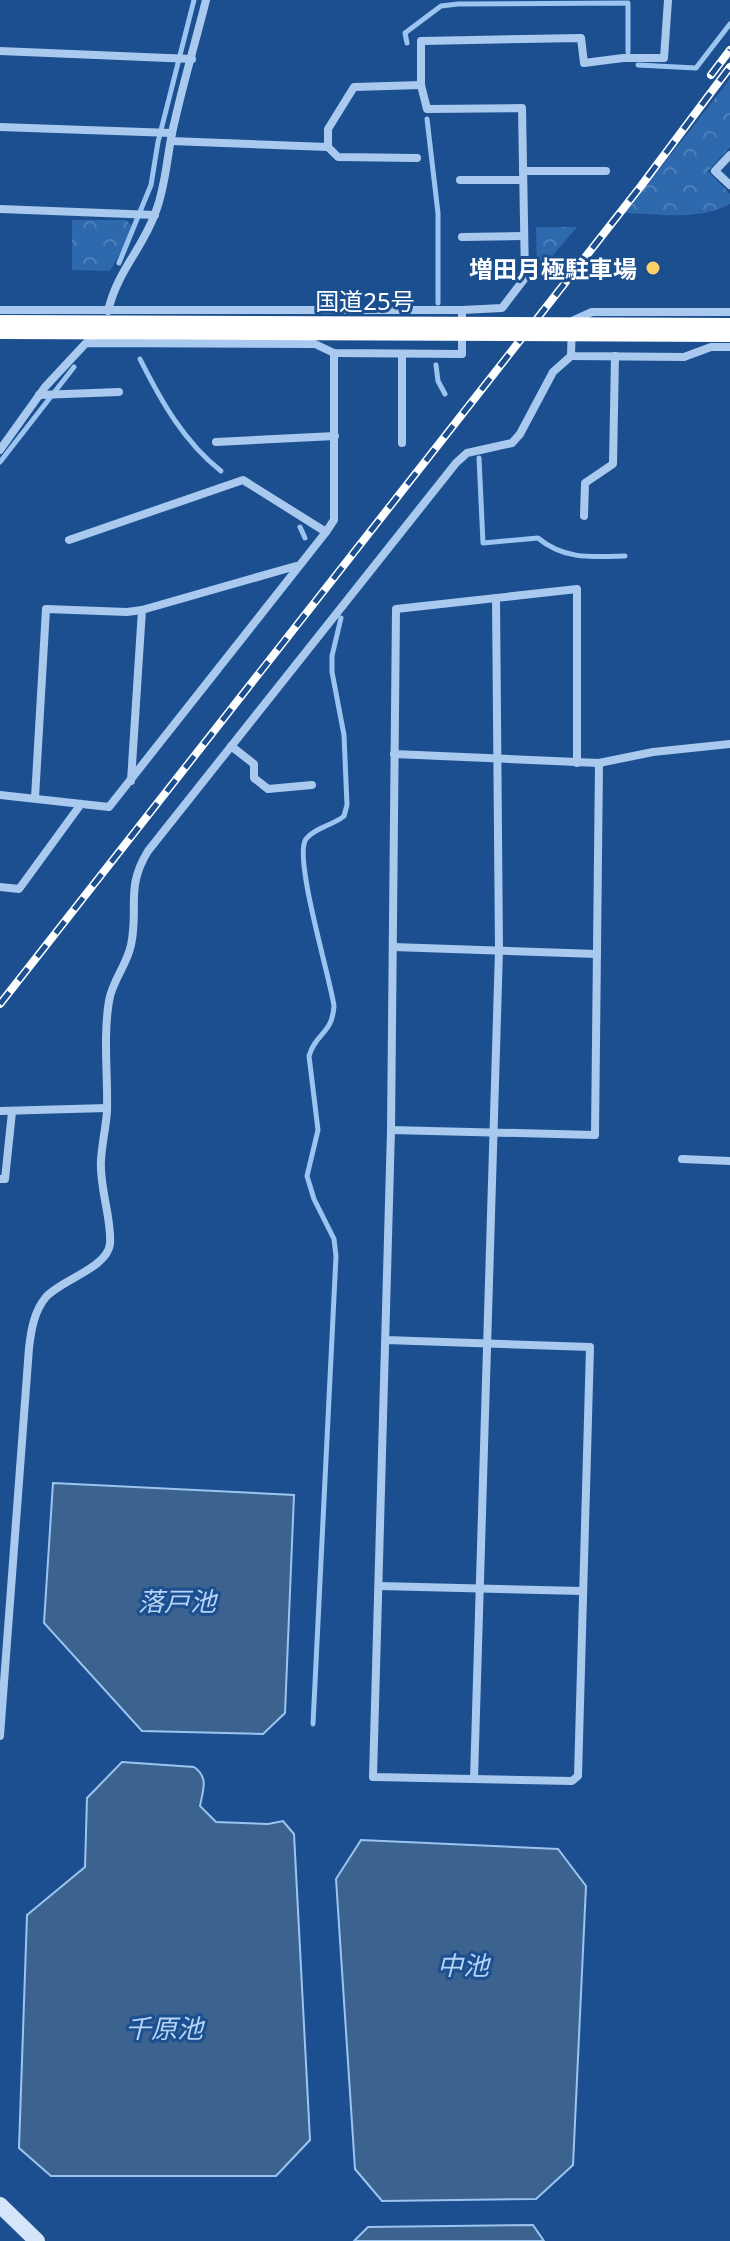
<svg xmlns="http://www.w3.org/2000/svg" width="730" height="2241" font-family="'Noto Sans','Noto Sans JP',sans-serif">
	<defs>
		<pattern id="forest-crowns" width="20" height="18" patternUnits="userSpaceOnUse" patternTransform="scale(2)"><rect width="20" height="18" fill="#2e69ad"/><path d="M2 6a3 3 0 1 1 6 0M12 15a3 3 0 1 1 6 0" fill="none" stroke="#4d80b9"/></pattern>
	</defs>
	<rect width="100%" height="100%" fill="#1b4f8f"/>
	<g fill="url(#forest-crowns)">
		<path d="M 730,79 L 730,147 L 708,171 L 730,194 L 730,204 C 699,221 660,214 625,213 Z"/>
		<polygon points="72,220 126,220 132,226 126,242 110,271 72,270"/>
		<polygon points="536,227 577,227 537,274"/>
	</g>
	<g fill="#3c6290" stroke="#9cc4f0" stroke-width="2">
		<polygon points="53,1483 294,1495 285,1713 263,1734 142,1731 44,1623"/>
		<path d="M 122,1762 L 194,1767 C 209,1777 203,1790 200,1806 L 216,1822 L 268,1824 L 283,1821 L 294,1834 L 310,2140 L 276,2176 L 51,2176 L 19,2148 L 27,1915 L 85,1867 L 87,1798 Z"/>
		<polygon points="361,1840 558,1849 586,1886 573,2165 536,2199 382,2201 355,2169 336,1879"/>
		<polygon points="533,2225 544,2241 354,2241 368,2227"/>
	</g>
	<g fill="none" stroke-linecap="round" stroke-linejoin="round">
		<g stroke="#9cc4f0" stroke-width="5">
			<polyline points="407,43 405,33 441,6 458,4 628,3 628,52"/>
			<polyline points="638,65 696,68 730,24"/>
			<polyline points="427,119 438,213 438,303"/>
			<polyline points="119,263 151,185 158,142 194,0"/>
			<path d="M 140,359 C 161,401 184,442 221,471"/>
			<polyline points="436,365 438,381 445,394"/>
			<path d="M 479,458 L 483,543 L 538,538 C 564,560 593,557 625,556"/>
			<polyline points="0,462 74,367"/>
			<polyline points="300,527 305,538"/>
			<path d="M 313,1724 L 336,1256 L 334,1239 L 314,1199 L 307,1176 L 318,1130 L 309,1056 C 316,1032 332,1035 334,1006 C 330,977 293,857 306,839 C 314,828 334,825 344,816 L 347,805 L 344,735 L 332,672 L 332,656 L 341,618"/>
		</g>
		<g stroke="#a9c9ee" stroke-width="8">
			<polyline points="0,51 192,59"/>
			<polyline points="0,127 172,133"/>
			<polyline points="171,141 328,147 328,129 354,87 421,85"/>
			<polyline points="328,147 338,157 417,158"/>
			<polyline points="730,155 715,171 730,185"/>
			<polyline points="523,171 606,171"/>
			<polyline points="460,180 523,180"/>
			<polyline points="0,209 155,215"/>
			<polyline points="462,237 524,236"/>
			<polyline points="0,310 462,310 462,354 334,353 315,344 86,343 45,387 0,450"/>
			<polyline points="462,310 502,308 525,278 522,108 427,109 421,85 421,41 581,38 584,63 623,58 664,58 668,0"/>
			<path d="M 108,311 C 118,269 143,249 156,211 C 167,182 167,150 175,120 C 184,80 196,40 206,0"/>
			<polyline points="730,312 592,312 572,321 571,356 684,357 711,347 730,347"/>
			<polyline points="402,354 402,443"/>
			<polyline points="39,395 119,392"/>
			<polyline points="216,442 335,436"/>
			<polyline points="584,516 585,483 613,464 615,356"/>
			<polyline points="69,540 243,480 326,532"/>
			<polyline points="231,746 254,764 254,778 268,789 312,785"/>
			<polyline points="394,754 599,763 653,752 730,744"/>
			<polyline points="131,781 142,610"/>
			<polyline points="0,795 109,807 326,532 334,520 334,353"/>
			<polyline points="35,798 46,609 127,612 142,610 296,566"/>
			<polyline points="0,887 19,889 81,804"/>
			<polyline points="393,947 597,954"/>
			<polyline points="0,1111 107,1108"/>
			<polyline points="391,1130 595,1135 599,763"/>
			<polyline points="682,1159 730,1161"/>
			<polyline points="0,1179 5,1179 12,1112"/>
			<polyline points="386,1340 590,1347 578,1776 572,1781 373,1777 391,1130 396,609 577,589 577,763"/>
			<polyline points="379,1586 582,1591"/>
			<path d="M 0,1736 L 29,1348 C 31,1331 34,1311 46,1297 C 61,1280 107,1268 110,1244 C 112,1219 99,1187 101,1160 C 102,1143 106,1127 107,1111 C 108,1075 103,1037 109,1001 C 112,981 127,965 131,945 C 139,908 125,888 148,851 L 456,463 L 467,453 L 512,443 L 520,434 L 553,372 L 571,356"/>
			<polyline points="474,1779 499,950 496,598"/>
		</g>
		<polyline stroke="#d6e6fa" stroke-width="16" points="0,2205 37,2241"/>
		<defs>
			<g id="rail">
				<polyline points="711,75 730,50"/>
				<polyline points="0,1004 641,186 730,67"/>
			</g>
		</defs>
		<use href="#rail" stroke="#fff" stroke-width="8"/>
		<use href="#rail" stroke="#1b4f8f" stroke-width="5" stroke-dasharray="15" stroke-linecap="butt"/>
		<polyline stroke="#fff" stroke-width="24" points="0,327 730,330"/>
	</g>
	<circle fill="#ffd166" stroke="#1b4f8f" stroke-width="3" cx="653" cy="268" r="8"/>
	<g text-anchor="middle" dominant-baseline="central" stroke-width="6" stroke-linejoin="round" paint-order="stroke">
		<g font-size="24" font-weight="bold" fill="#fff" stroke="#1b4f8f" text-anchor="end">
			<text x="637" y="268">増田月極駐車場</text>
		</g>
		<g font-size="24" fill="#fff" stroke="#1b4f8f">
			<text x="365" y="300">国道25号</text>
		</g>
		<g font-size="26" font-style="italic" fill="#b5d3f5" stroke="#1b4f8f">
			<text x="177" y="1601">落戸池</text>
			<text x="463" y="1965">中池</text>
			<text x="164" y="2028">千原池</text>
		</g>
	</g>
</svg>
